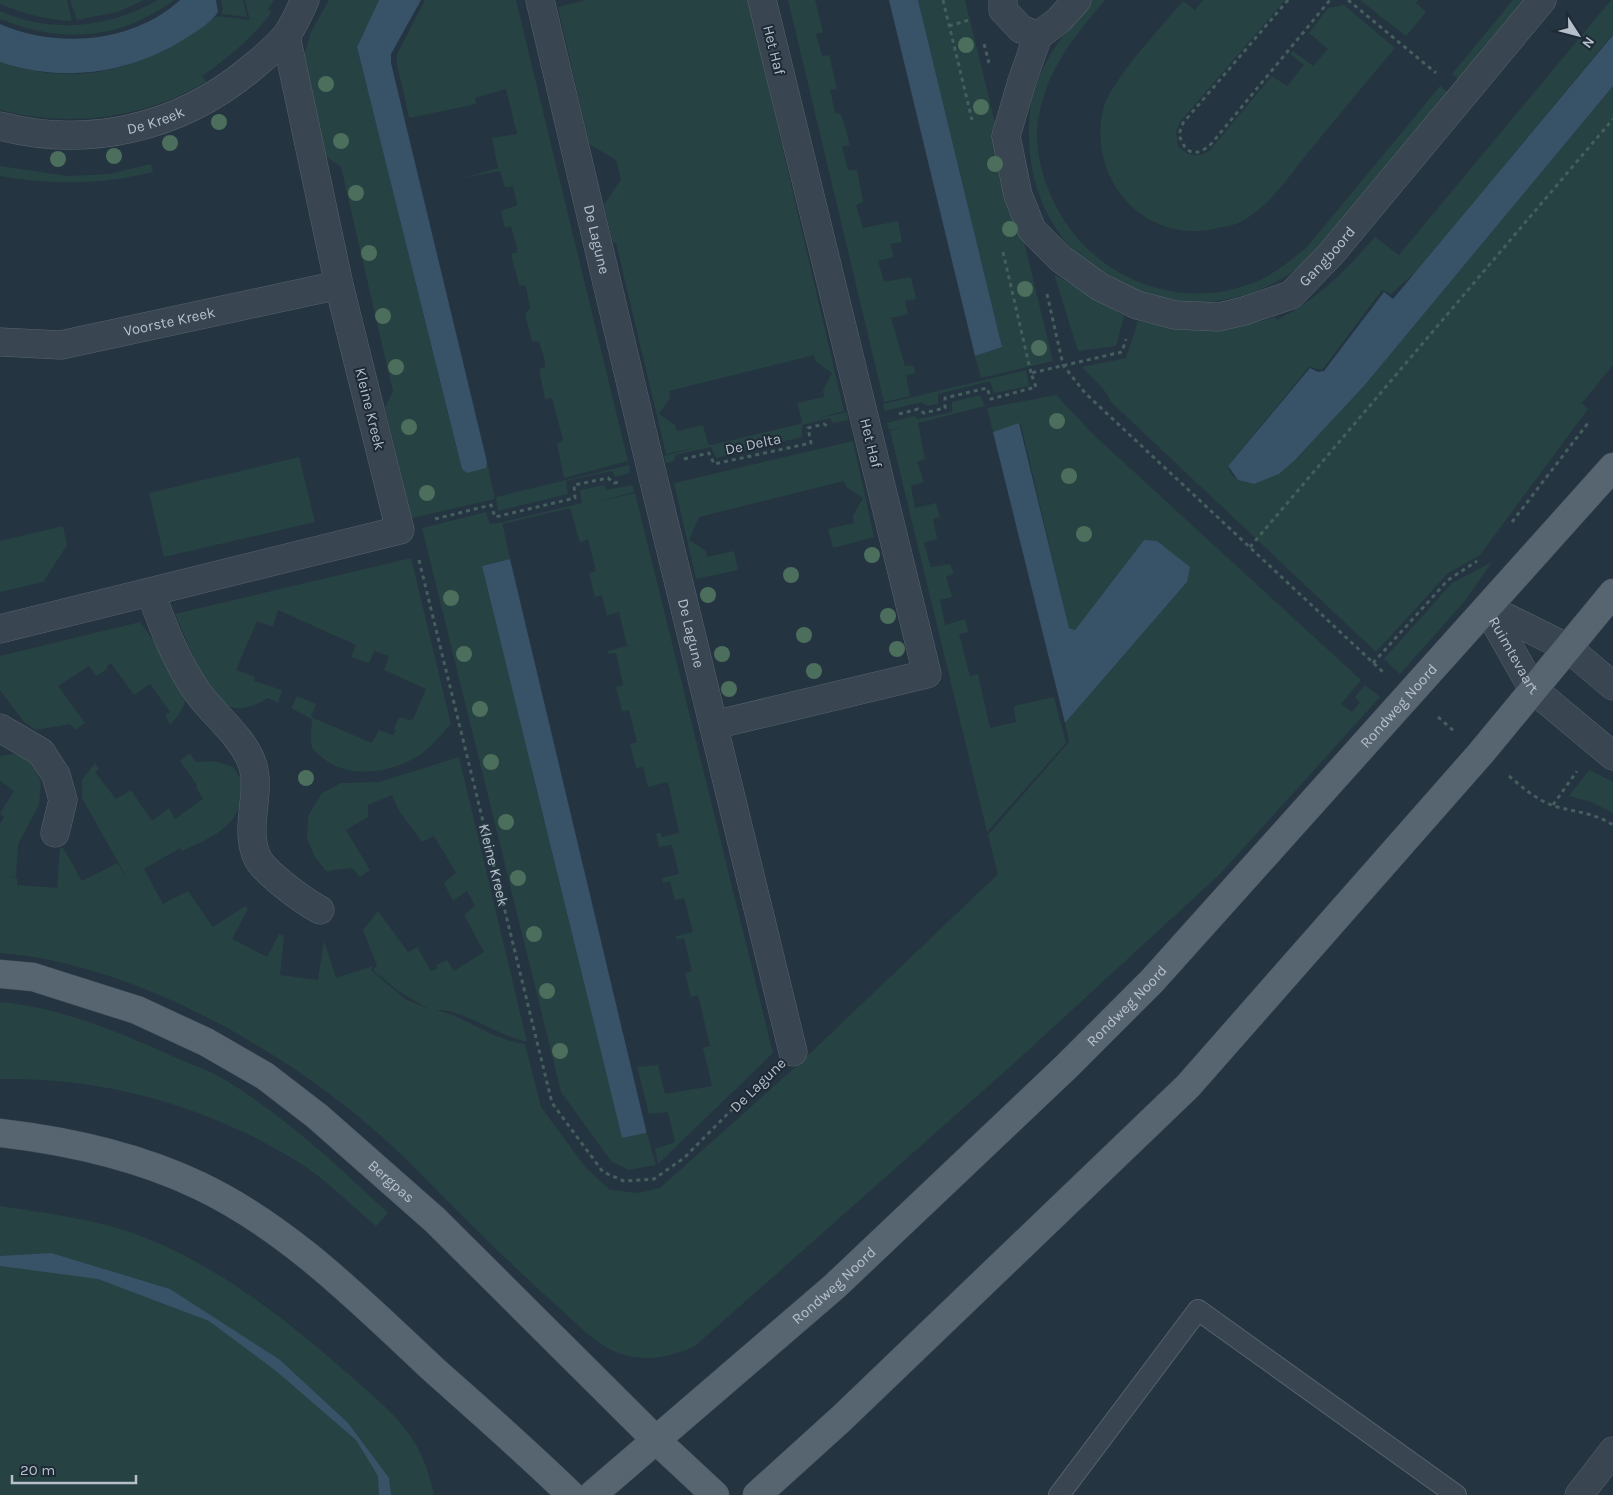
<svg xmlns="http://www.w3.org/2000/svg" width="1613" height="1495" font-family="Karla,sans-serif">
	<rect width="100%" height="100%" fill="#253441"/>
	<g fill="#274242" fill-rule="evenodd">
		<path d="M 0,0 L 67,0 L 72,21 C 47,20 24,14 0,4 Z"/>
		<polygon points="70,0 144,0 118,12 77,20"/>
		<path d="M 158,0 L 174,0 C 120,40 62,44 0,19 L 0,11 C 52,34 109,28 158,0 Z"/>
		<polygon points="221,0 243,0 247,17 221,14 223,9"/>
		<path d="M 245,0 L 274,0 L 268,9 L 271,13 C 252,38 228,58 202,76 L 206,82 C 143,119 70,128 0,110 L 0,62 C 84,90 149,67 217,16 L 250,20 Z"/>
		<polygon points="329,0 379,0 357,47 462,469 485,468 487,462 495,499 412,518 385,407 393,392 341,167 325,156 304,55 311,32"/>
		<polygon points="425,0 516,0 628,461 564,478 557,444 563,440 552,398 545,399 539,369 545,367 545,361 539,342 532,341 525,314 530,308 526,286 519,285 511,254 518,252 511,226 505,228 501,211 517,205 513,186 505,187 500,171 463,178 498,168 492,138 517,134 506,89 475,98 476,104 409,118 397,64 397,54"/>
		<path d="M 586,0 L 748,0 L 844,411 L 814,419 L 847,412 L 848,420 L 833,423 L 830,418 L 802,425 L 802,437 L 716,458 L 711,447 L 675,455 L 674,461 L 666,463 L 664,456 L 702,446 L 666,454 L 616,243 L 613,243 L 604,205 L 621,179 L 616,160 L 589,144 L 558,7 ZM 814,355 L 815,361 L 832,373 L 823,390 L 824,397 L 797,403 L 802,422 L 800,424 L 712,445 L 708,444 L 703,425 L 677,431 L 675,425 L 659,414 L 670,398 L 669,391 Z"/>
		<polygon points="788,0 815,0 823,32 816,34 822,56 829,55 837,89 830,90 835,113 841,114 850,145 842,147 848,170 857,170 863,202 856,205 863,228 898,221 902,242 890,244 894,257 878,261 884,282 911,277 916,299 905,301 908,314 891,318 905,366 913,365 916,373 906,375 910,396 884,402"/>
		<polygon points="918,0 965,0 1053,361 981,378 975,356 1002,347"/>
		<path d="M 1091,0 L 1105,0 C 1073,38 1046,70 1038,121 C 1034,150 1043,182 1057,208 C 1092,275 1173,311 1247,285 C 1269,278 1289,262 1307,247 L 1440,86 L 1449,93 L 1306,262 C 1274,287 1249,297 1210,302 C 1201,303 1192,305 1183,304 C 1165,302 1150,296 1133,289 C 1124,285 1114,282 1105,277 C 1057,247 1029,193 1029,137 C 1029,121 1029,104 1035,89 C 1046,54 1068,28 1091,0 Z"/>
		<path d="M 1203,0 L 1285,0 L 1180,122 L 1176,132 L 1178,146 C 1188,156 1198,159 1210,150 L 1272,76 L 1287,86 L 1304,65 L 1290,54 L 1293,51 L 1313,66 L 1328,49 L 1309,33 L 1328,8 L 1344,5 L 1395,48 C 1365,83 1336,119 1306,155 C 1287,179 1268,208 1240,222 C 1235,225 1228,226 1222,227 C 1149,248 1087,183 1103,110 C 1110,81 1163,25 1183,1 L 1195,10 Z"/>
		<polygon points="1360,0 1418,0 1416,3 1426,12 1406,36"/>
		<polygon points="1513,0 1527,0 1460,81 1452,74"/>
		<path d="M 1611,0 L 1613,0 L 1613,34 L 1417,271 L 1391,294 L 1382,290 L 1322,370 L 1309,367 L 1228,466 C 1231,479 1242,482 1254,484 L 1295,460 L 1364,386 L 1613,86 L 1613,365 L 1582,403 L 1588,409 L 1480,555 L 1447,574 L 1376,652 L 1110,401 C 1108,391 1090,376 1082,367 L 1126,358 L 1138,321 C 1190,331 1223,333 1275,317 L 1277,320 C 1319,298 1344,272 1375,237 L 1399,255 Z"/>
		<path d="M 151,164 L 153,172 C 99,185 54,185 0,176 L 0,166 L 68,176 L 109,174 Z"/>
		<polygon points="1054,274 1124,316 1116,346 1078,351"/>
		<polygon points="1026,370 1029,386 994,393 990,381 938,394 938,404 927,406 922,402 884,411 883,404"/>
		<polygon points="980,395 985,406 918,423 925,459 917,462 924,482 911,486 915,508 936,503 940,517 933,519 937,539 924,543 931,567 950,564 954,574 946,577 952,597 940,600 945,625 965,619 968,632 959,634 970,676 978,674 990,728 1016,722 1014,706 1054,697 1066,743 987,832 890,431 901,427 889,430 887,423 914,416 918,419 952,412 952,402"/>
		<path d="M 1056,395 L 1096,437 L 1361,680 L 1341,704 L 1352,712 L 1360,702 L 1355,697 L 1365,685 L 1380,697 L 1220,874 L 1011,1066 L 695,1346 C 667,1359 639,1363 611,1350 C 590,1339 573,1320 556,1305 C 509,1263 465,1219 421,1174 C 321,1070 147,964 0,953 L 0,824 L 4,817 L 0,813 L 14,791 L 0,781 L 0,756 L 14,754 L 24,757 L 33,763 L 41,783 L 39,805 L 18,844 L 16,877 L 9,876 L 17,878 L 17,885 L 57,888 L 60,848 L 63,848 L 82,881 L 117,863 L 128,880 L 82,798 L 82,780 L 95,763 L 99,769 L 95,772 L 116,799 L 131,790 L 152,821 L 169,808 L 175,819 L 203,799 L 196,788 L 197,785 L 180,761 L 190,753 L 196,762 L 214,761 L 233,767 C 242,778 243,785 241,799 C 236,829 206,840 182,851 L 180,848 L 144,869 L 163,904 L 188,891 L 213,927 L 245,906 L 248,909 L 232,939 L 267,957 L 279,934 L 284,936 L 280,975 L 318,980 L 324,941 L 336,978 L 373,966 L 371,970 L 405,999 L 429,1009 L 398,991 L 373,970 L 377,966 L 363,930 L 378,911 L 408,952 L 417,947 L 431,971 L 438,968 L 436,965 L 447,960 L 454,971 L 484,952 L 464,915 L 475,906 L 467,891 L 453,901 L 444,883 L 456,873 L 434,836 L 422,842 L 399,811 L 392,795 L 368,805 L 368,817 L 346,830 L 370,870 L 360,877 L 352,868 L 326,871 L 315,857 L 307,839 L 308,816 L 322,793 L 341,783 L 379,782 L 459,757 L 527,1042 C 498,1036 461,1008 436,1010 C 467,1017 494,1041 525,1044 L 541,1107 L 586,1168 L 610,1190 L 639,1193 L 660,1188 L 801,1062 L 998,874 L 988,835 L 1069,742 L 1065,723 L 1187,582 L 1144,540 L 1075,630 L 1069,628 L 1021,425 L 1019,423 L 993,432 L 987,408 Z"/>
		<polygon points="853,441 874,537 833,548 828,529 854,523 853,516 863,498 846,487 844,481 699,517 689,540 706,551 707,557 734,551 738,570 696,579 674,483"/>
		<polygon points="299,457 315,522 164,557 149,493"/>
		<polygon points="629,465 630,473 615,477 612,471 566,481 568,494 498,511 496,497"/>
		<polygon points="604,485 606,490 633,485 634,492 597,502 635,493 773,1053 658,1164 655,1149 675,1142 668,1112 649,1114 637,1067 658,1065 665,1094 712,1086 703,1048 710,1046 698,995 691,997 685,973 692,971 684,938 677,940 676,936 693,932 684,898 675,900 670,881 663,883 662,878 679,874 672,845 659,847 656,834 661,833 662,837 679,833 668,782 648,787 643,767 636,768 630,744 637,742 629,710 622,711 616,687 623,685 616,653 609,654 607,651 627,646 619,612 607,615 608,621 602,595 595,597 589,573 596,571 588,539 580,543 570,508 503,524 503,522 582,503 580,490"/>
		<polygon points="486,512 490,524 502,522 510,559 482,566 622,1138 645,1133 646,1130 656,1165 628,1170 611,1161 561,1092 422,528"/>
		<polygon points="63,526 67,545 43,582 0,592 0,541"/>
		<path d="M 411,558 L 451,724 C 440,736 429,750 415,758 C 387,773 351,779 324,759 C 321,756 315,753 313,749 C 309,741 312,727 312,719 L 291,708 L 297,696 L 316,704 L 311,716 L 313,718 L 372,743 L 379,730 L 393,735 L 396,730 L 394,728 L 399,717 L 409,720 L 413,719 L 426,689 L 384,670 L 389,656 L 374,651 L 369,663 L 351,657 L 356,645 L 278,610 L 273,627 L 257,621 L 236,670 L 254,676 L 254,681 L 282,690 L 278,703 L 268,698 C 258,704 243,711 231,707 C 208,700 185,635 175,614 Z"/>
		<polygon points="1492,562 1464,602 1400,674 1384,659 1452,583"/>
		<path d="M 140,622 C 151,638 185,681 185,699 C 185,708 176,718 170,725 L 165,715 L 170,712 L 150,684 L 134,695 L 111,663 L 107,666 L 107,669 L 96,676 L 89,666 L 58,686 L 85,723 L 75,730 L 70,724 L 36,730 L 24,722 L 0,690 L 0,656 Z"/>
		<polygon points="1589,770 1613,782 1613,813 1591,802 1569,796"/>
		<path d="M 0,1002 C 62,1008 117,1031 172,1056 C 190,1064 211,1071 227,1081 C 286,1117 338,1166 388,1213 L 376,1226 C 353,1207 331,1184 306,1167 C 215,1108 108,1077 0,1079 Z"/>
		<path d="M 0,1206 C 43,1213 89,1218 130,1232 C 215,1262 287,1320 354,1379 C 376,1399 402,1419 416,1445 C 425,1460 430,1478 434,1495 L 0,1495 Z"/>
	</g>
	<g fill="#385268">
		<path d="M 180,0 L 216,0 L 218,12 C 212,22 196,32 186,38 C 130,74 63,83 0,62 L 0,24 C 57,49 133,43 180,0 Z"/>
		<polygon points="379,0 421,0 391,54 391,63 487,462 486,468 467,473 462,469 357,47"/>
		<polygon points="889,0 918,0 1002,347 975,356"/>
		<polygon points="1613,35 1613,86 1364,386 1295,460 1279,474 1254,484 1238,480 1228,466 1310,368 1318,372 1324,371 1384,292 1393,299"/>
		<polygon points="1019,423 1069,628 1075,630 1144,540 1157,541 1190,567 1187,582 1065,723 993,432"/>
		<polygon points="510,559 646,1130 646,1133 622,1138 482,566"/>
		<polygon points="51,1253 170,1289 280,1360 348,1423 389,1478 391,1495 379,1495 378,1476 356,1440 276,1371 209,1321 98,1279 0,1266 0,1256"/>
	</g>
	<g fill="none" stroke-linecap="round" stroke-linejoin="round">
		<defs>
			<polyline id="lane" points="1059,1495 1198,1310 1456,1495"/>
			<g id="street">
				<path id="s2" d="M 540,0 L 652,473 L 793,1052"/>
				<polyline points="1003,0 1003,10 1021,29 1038,36"/>
				<path id="s3" d="M 1077,0 L 1059,20 L 1038,36 L 1022,81 L 1006,136 L 1018,195 L 1032,230 L 1061,259 L 1100,287 L 1137,305 L 1175,315 L 1219,317 L 1244,311 L 1291,295 L 1330,255 L 1542,0"/>
				<path id="s4" d="M 0,126 C 88,149 179,128 249,70 C 261,60 275,49 285,37 C 294,26 299,12 305,0"/>
				<path id="s5" d="M 0,342 L 61,345 L 339,285"/>
				<path d="M 151,593 C 163,627 177,663 198,693 C 214,715 245,739 253,766 C 261,795 244,828 257,857 C 263,872 305,902 320,910"/>
				<path id="s6" d="M 1487,608 L 1533,689 L 1613,756"/>
				<polyline points="1487,608 1568,648 1613,686"/>
				<polyline points="0,629 400,530 339,285 286,36"/>
				<polyline points="714,725 927,674 762,0"/>
				<polyline points="0,728 41,752 56,775 63,800 55,833"/>
				<polyline points="1579,1495 1613,1451"/>
			</g>
			<g id="primary">
				<path id="s7" d="M 0,974 L 33,977 L 137,1010 L 206,1042 L 265,1076 L 317,1116 L 435,1220 L 657,1441 L 715,1495"/>
				<path d="M 0,1133 C 69,1141 137,1156 200,1186 C 290,1229 362,1303 434,1370 C 480,1411 527,1452 571,1495"/>
				<path id="s8" d="M 592,1495 L 835,1286 L 1067,1066 L 1152,981 L 1613,467"/>
				<polyline points="757,1495 842,1418 1188,1086 1481,753 1613,593"/>
			</g>
		</defs>
		<use href="#lane" stroke="#57636e" stroke-width="22"/>
		<use href="#street" stroke="#57636e" stroke-width="29"/>
		<use href="#primary" stroke="#46515d" stroke-width="29"/>
		<g stroke="#455e5e" stroke-width="3" stroke-dasharray="4 4" stroke-linecap="butt">
			<polyline points="943,0 972,120"/>
			<path d="M 1288,0 L 1183,123 L 1179,134 C 1185,155 1197,158 1212,143 L 1330,0"/>
			<polyline points="1348,0 1436,73"/>
			<polyline points="949,26 969,20"/>
			<polyline points="984,44 989,63"/>
			<polyline points="1003,252 1031,373"/>
			<polyline points="1047,294 1063,365 1085,393 1383,672"/>
			<polyline points="899,414 918,409 924,413 945,408 945,398 987,388 991,399 1036,387 1031,373 1122,352 1126,339"/>
			<polyline points="684,459 709,453 714,464 811,443 808,428 824,424 830,428"/>
			<polyline points="435,519 491,505 495,517 575,498 574,485 608,478 614,483 619,482"/>
			<polyline points="1512,522 1588,423"/>
			<polyline points="1250,547 1613,119"/>
			<path id="s1" d="M 419,560 L 552,1103 L 603,1172 L 624,1181 L 654,1179 L 684,1158 L 766,1075"/>
			<polyline points="1373,663 1448,580 1477,561"/>
			<polyline points="1438,717 1454,731"/>
			<path d="M 1509,776 C 1523,788 1537,800 1554,806 C 1575,812 1595,813 1613,825"/>
			<polyline points="1553,805 1577,771"/>
		</g>
		<use href="#lane" stroke="#394551" stroke-width="20"/>
		<use href="#street" stroke="#394551" stroke-width="28"/>
		<use href="#primary" stroke="#576571" stroke-width="28"/>
	</g>
	<g fill="#4c6e5c">
		<circle cx="966" cy="45" r="8"/>
		<circle cx="326" cy="84" r="8"/>
		<circle cx="981" cy="107" r="8"/>
		<circle cx="219" cy="122" r="8"/>
		<circle cx="341" cy="141" r="8"/>
		<circle cx="170" cy="143" r="8"/>
		<circle cx="114" cy="156" r="8"/>
		<circle cx="58" cy="159" r="8"/>
		<circle cx="995" cy="164" r="8"/>
		<circle cx="356" cy="193" r="8"/>
		<circle cx="1010" cy="229" r="8"/>
		<circle cx="369" cy="253" r="8"/>
		<circle cx="1025" cy="289" r="8"/>
		<circle cx="383" cy="316" r="8"/>
		<circle cx="1039" cy="348" r="8"/>
		<circle cx="396" cy="367" r="8"/>
		<circle cx="1057" cy="421" r="8"/>
		<circle cx="409" cy="427" r="8"/>
		<circle cx="1069" cy="476" r="8"/>
		<circle cx="427" cy="493" r="8"/>
		<circle cx="1084" cy="534" r="8"/>
		<circle cx="872" cy="555" r="8"/>
		<circle cx="791" cy="575" r="8"/>
		<circle cx="708" cy="595" r="8"/>
		<circle cx="451" cy="598" r="8"/>
		<circle cx="888" cy="616" r="8"/>
		<circle cx="804" cy="635" r="8"/>
		<circle cx="897" cy="649" r="8"/>
		<circle cx="464" cy="654" r="8"/>
		<circle cx="722" cy="654" r="8"/>
		<circle cx="814" cy="671" r="8"/>
		<circle cx="729" cy="689" r="8"/>
		<circle cx="480" cy="709" r="8"/>
		<circle cx="491" cy="762" r="8"/>
		<circle cx="306" cy="778" r="8"/>
		<circle cx="506" cy="822" r="8"/>
		<circle cx="518" cy="878" r="8"/>
		<circle cx="534" cy="934" r="8"/>
		<circle cx="547" cy="991" r="8"/>
		<circle cx="560" cy="1051" r="8"/>
	</g>
	<g text-anchor="middle" dominant-baseline="central" stroke-width="4" stroke-linejoin="round" paint-order="stroke">
		<g font-size="15" fill="#b6c0cb" stroke="#1e2a36">
			<text transform="translate(774 50) rotate(76)">Het Haf</text>
			<text stroke="none"><textPath href="#s4" startOffset="158">De Kreek</textPath></text>
			<text stroke="none"><textPath href="#s2" startOffset="246">De Lagune</textPath></text>
			<text stroke="none"><textPath href="#s3" startOffset="598">Gangboord</textPath></text>
			<text stroke="none"><textPath href="#s5" startOffset="172">Voorste Kreek</textPath></text>
			<text transform="translate(370 409) rotate(76)">Kleine Kreek</text>
			<text transform="translate(871 443) rotate(76)">Het Haf</text>
			<text transform="translate(753 444) rotate(-12)">De Delta</text>
			<text stroke="none"><textPath href="#s2" startOffset="651">De Lagune</textPath></text>
			<text stroke="none"><textPath href="#s6" startOffset="54">Ruimtevaart</textPath></text>
			<text stroke="none"><textPath href="#s8" startOffset="1130">Rondweg Noord</textPath></text>
			<text stroke="none"><textPath href="#s1" startOffset="314">Kleine Kreek</textPath></text>
			<text stroke="none"><textPath href="#s8" startOffset="725">Rondweg Noord</textPath></text>
			<text transform="translate(758 1085) rotate(-44)">De Lagune</text>
			<text stroke="none"><textPath href="#s7" startOffset="451">Bergpas</textPath></text>
			<text stroke="none"><textPath href="#s8" startOffset="320">Rondweg Noord</textPath></text>
		</g>
	</g>
	<g transform="translate(1578 35) rotate(126)" stroke="#1e2a36" stroke-width="4" paint-order="stroke">
	<path d="M0-4L9 19L0 12L-9 19Z" fill="#b6c0cb"/>
	<text y="-8" font-size="14" font-weight="bold" text-anchor="middle" fill="#b6c0cb">N</text>
	</g>
	<path d="M12 1475v8h124v-8" fill="none" stroke="#b6c0cb" stroke-width="2.5"/>
	<text x="20" y="1475" font-size="15" fill="#b6c0cb" stroke="#1e2a36" stroke-width="4" paint-order="stroke">20 m</text>
</svg>
